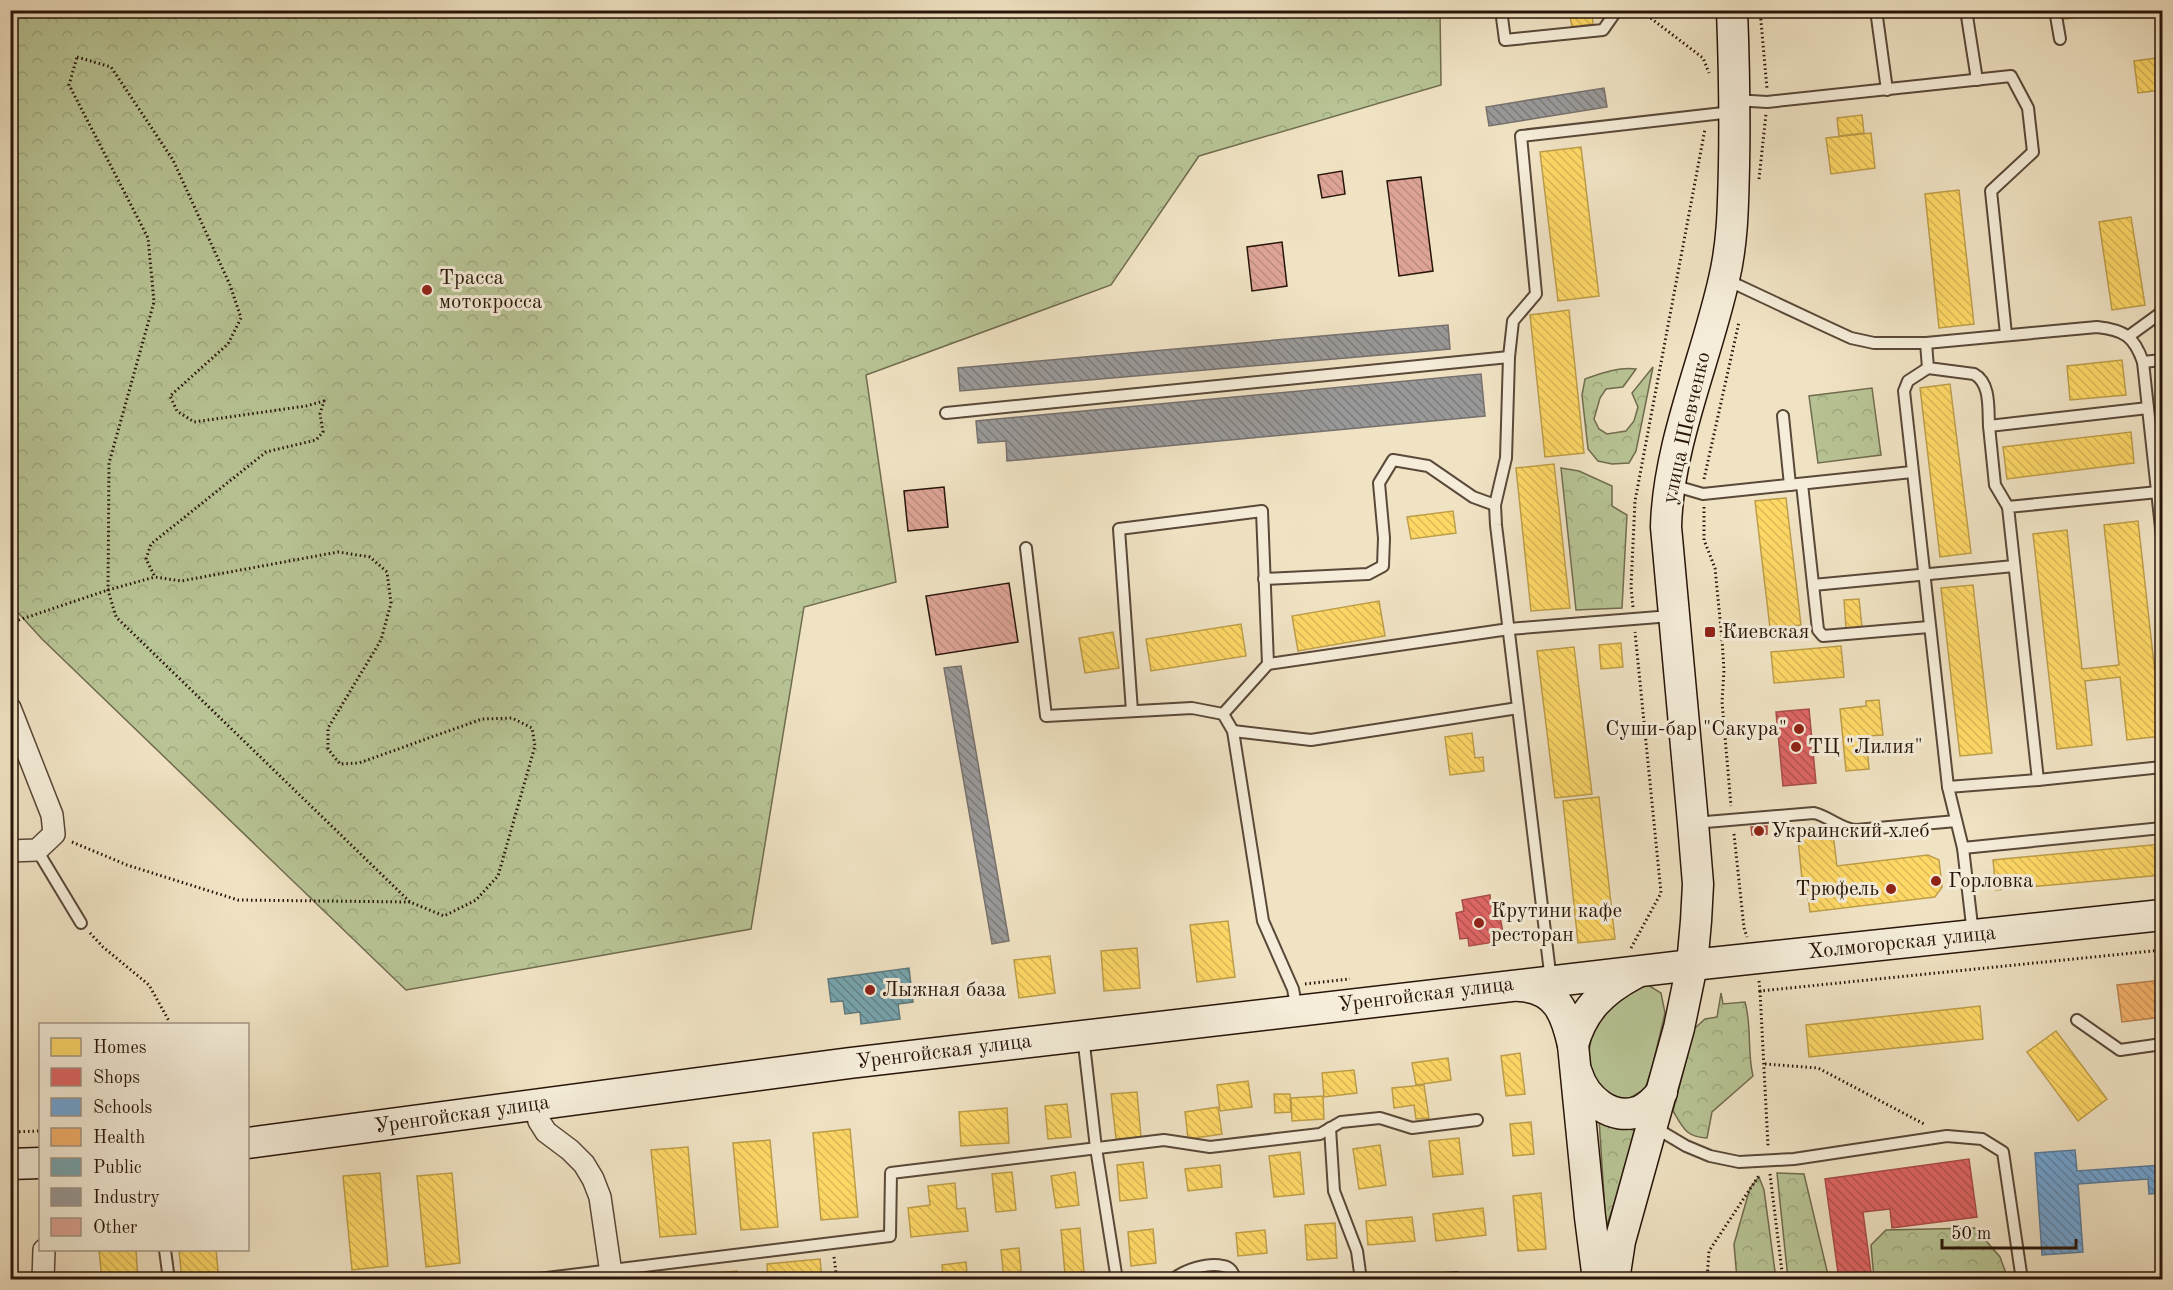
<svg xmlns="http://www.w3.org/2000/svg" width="2173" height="1290" font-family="'Old Standard TT',serif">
	<defs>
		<pattern id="forest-crowns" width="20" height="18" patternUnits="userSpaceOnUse" patternTransform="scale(1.5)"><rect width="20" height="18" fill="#b8c495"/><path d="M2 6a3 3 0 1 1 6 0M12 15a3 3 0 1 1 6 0" fill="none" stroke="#9ea87f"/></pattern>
		<pattern id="homes-back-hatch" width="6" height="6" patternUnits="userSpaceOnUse" patternTransform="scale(1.5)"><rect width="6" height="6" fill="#ffd966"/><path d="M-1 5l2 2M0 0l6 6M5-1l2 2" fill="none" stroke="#dbb957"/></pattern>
		<pattern id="shops-back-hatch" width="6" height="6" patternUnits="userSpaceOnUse" patternTransform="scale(1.5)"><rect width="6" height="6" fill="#e06666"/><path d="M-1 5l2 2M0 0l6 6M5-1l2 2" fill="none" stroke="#b65352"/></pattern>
		<pattern id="schools-back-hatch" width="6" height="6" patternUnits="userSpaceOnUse" patternTransform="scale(1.5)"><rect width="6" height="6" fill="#6fa8dc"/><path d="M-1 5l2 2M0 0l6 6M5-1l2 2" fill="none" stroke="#5b88b1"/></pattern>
		<pattern id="health-back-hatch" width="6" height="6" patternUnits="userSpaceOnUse" patternTransform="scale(1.5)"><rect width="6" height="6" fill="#f6b26b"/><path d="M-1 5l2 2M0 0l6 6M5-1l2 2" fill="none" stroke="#d3985b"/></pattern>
		<pattern id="public-back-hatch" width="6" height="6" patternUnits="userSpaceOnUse" patternTransform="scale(1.5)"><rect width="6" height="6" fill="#76a5af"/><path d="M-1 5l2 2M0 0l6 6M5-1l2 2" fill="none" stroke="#61858d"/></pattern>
		<pattern id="industry-back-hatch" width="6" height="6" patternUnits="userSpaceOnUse" patternTransform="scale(1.5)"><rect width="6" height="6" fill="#999"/><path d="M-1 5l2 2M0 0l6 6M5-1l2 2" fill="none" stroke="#7d7c7b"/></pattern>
		<pattern id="building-back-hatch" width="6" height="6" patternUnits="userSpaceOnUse" patternTransform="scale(1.5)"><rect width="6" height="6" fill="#dea597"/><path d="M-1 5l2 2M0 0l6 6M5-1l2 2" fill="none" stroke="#be8d81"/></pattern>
	</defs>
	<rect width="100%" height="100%" fill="#f0e3c4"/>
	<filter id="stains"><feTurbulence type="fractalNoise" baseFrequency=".00333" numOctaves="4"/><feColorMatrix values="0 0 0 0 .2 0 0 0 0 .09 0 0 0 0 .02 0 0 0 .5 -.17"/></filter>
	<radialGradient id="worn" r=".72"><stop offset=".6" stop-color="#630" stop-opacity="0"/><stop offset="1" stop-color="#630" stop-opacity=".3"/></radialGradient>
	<path fill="#b8c495" stroke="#706c4f" stroke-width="1.5" d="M 1648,985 L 1661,993 L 1665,1013 L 1652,1068 L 1645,1089 L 1628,1099 L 1613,1098 C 1607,1091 1594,1081 1591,1073 C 1583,1043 1601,1001 1629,987 C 1634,984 1642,985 1648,985 Z"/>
	<g fill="url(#forest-crowns)" stroke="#706c4f" stroke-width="1.5">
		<polygon points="11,10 1440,11 1441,85 1199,156 1111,285 866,375 896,582 804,607 751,929 406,990 42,639 11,605"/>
		<path d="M 1653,367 L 1636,451 L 1629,463 L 1612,464 L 1598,461 L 1588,449 L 1582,395 L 1585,379 C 1602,373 1618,367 1636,369 L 1623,387 L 1606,389 L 1600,398 L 1594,419 L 1599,429 L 1607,434 L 1626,431 L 1634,421 L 1638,407 L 1632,393 Z"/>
		<polygon points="1872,388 1881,455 1818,463 1809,396"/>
		<polygon points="1561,468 1579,471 1612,486 1612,506 1627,515 1622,608 1576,610"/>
		<path d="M 1721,993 L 1723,1004 L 1745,1002 C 1752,1026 1747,1052 1753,1076 L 1712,1112 L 1707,1138 C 1686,1137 1683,1128 1673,1111 L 1694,1029 L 1705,1019 L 1717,1017 Z"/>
		<polygon points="1599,1119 1615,1126 1638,1131 1606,1228"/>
		<polygon points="1777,1173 1804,1174 1829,1279 1788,1279"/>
		<polygon points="1759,1177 1764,1190 1776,1279 1737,1279 1734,1244 1750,1188"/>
		<polygon points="1975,1228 2000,1257 2008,1279 1874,1279 1871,1245 1886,1230"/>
	</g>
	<g fill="url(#homes-back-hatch)" stroke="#be9e4a" stroke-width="1.5">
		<polygon points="1569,10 1592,10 1593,24 1572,27"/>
		<polygon points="2064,10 2104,10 2104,14 2065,19"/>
		<polygon points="2157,58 2161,90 2138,93 2134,61"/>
		<polygon points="1862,115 1864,133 1839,136 1837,118"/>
		<polygon points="1871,133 1875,168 1831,174 1826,138"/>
		<polygon points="1581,147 1599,296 1558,301 1540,152"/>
		<polygon points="1959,190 1974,324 1939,328 1925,194"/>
		<polygon points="2131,217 2145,305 2112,310 2099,222"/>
		<polygon points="1569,310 1584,453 1545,457 1530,315"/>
		<polygon points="2122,360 2126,395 2070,400 2067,366"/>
		<polygon points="1950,384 1971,553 1940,557 1920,388"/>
		<polygon points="2131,432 2134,463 2007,479 2003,447"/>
		<polygon points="1554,464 1570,608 1531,611 1516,468"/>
		<polygon points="1786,498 1801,625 1770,628 1755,501"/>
		<polygon points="1453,511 1456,533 1411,539 1407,517"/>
		<polygon points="2138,521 2162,736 2127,740 2120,677 2085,681 2092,745 2057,749 2033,534 2067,530 2082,669 2119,665 2104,525"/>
		<polygon points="1973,585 1992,753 1960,756 1941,588"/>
		<polygon points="1859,599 1862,627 1846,628 1844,600"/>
		<polygon points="1379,601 1385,636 1298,651 1292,616"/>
		<polygon points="1241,624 1246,656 1151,671 1146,639"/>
		<polygon points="1113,632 1119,668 1085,673 1079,638"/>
		<polygon points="1621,643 1623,667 1601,669 1599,645"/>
		<polygon points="1841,646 1844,677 1774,683 1771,652"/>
		<polygon points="1574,647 1592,794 1555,798 1537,651"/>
		<polygon points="1879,700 1883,735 1866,736 1869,769 1846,771 1840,709 1866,706 1866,701"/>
		<polygon points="1472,733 1475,758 1483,757 1484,771 1450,775 1445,737"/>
		<polygon points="1599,797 1615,939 1578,943 1563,801"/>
		<polygon points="1818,829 1833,834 1837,866 1928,855 1939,860 1942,887 1935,897 1810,912 1807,889 1803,889 1798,839 1811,831"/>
		<polygon points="2162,844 2162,875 1996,890 1993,860"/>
		<polygon points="1228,921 1235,977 1197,982 1190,925"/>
		<polygon points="1137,948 1140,988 1104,991 1101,951"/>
		<polygon points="1050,956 1055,993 1019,998 1014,960"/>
		<polygon points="1980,1006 1983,1039 1809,1057 1806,1025"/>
		<polygon points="2056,1031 2107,1099 2078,1121 2027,1052"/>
		<polygon points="1520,1053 1525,1094 1506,1096 1501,1056"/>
		<polygon points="1448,1058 1451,1080 1416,1085 1412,1063"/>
		<polygon points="1354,1070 1357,1093 1324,1097 1322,1073"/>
		<polygon points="1248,1081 1252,1107 1220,1111 1217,1085"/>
		<polygon points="1424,1085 1429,1118 1416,1119 1414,1105 1394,1108 1392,1088"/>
		<polygon points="1137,1092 1141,1137 1116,1139 1111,1094"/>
		<polygon points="1274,1094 1290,1094 1291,1112 1275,1113"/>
		<polygon points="1323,1096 1324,1119 1292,1121 1291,1098"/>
		<polygon points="1067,1104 1071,1137 1048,1139 1045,1106"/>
		<polygon points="1218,1107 1222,1134 1188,1139 1185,1112"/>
		<polygon points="1007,1108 1009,1143 961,1146 959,1112"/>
		<polygon points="1531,1122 1534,1154 1513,1156 1510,1124"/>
		<polygon points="850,1129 858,1217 821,1220 813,1133"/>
		<polygon points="1459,1138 1463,1174 1433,1177 1429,1141"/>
		<polygon points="770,1140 778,1227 741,1230 733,1143"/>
		<polygon points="1380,1145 1386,1185 1359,1189 1353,1149"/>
		<polygon points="688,1147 696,1234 660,1237 651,1150"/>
		<polygon points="1300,1152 1304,1194 1274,1197 1269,1156"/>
		<polygon points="1143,1162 1147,1198 1120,1201 1117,1165"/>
		<polygon points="1220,1165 1222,1187 1188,1191 1185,1169"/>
		<polygon points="1012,1172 1016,1210 996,1212 992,1174"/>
		<polygon points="1075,1172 1079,1205 1056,1208 1051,1176"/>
		<polygon points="380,1173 388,1266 352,1270 343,1176"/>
		<polygon points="452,1173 460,1263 426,1267 417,1176"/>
		<polygon points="955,1183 957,1209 965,1208 968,1231 911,1237 908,1208 930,1205 928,1186"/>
		<polygon points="1541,1193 1546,1249 1518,1251 1513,1196"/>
		<polygon points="1483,1208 1486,1235 1436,1241 1433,1214"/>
		<polygon points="1412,1217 1415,1241 1368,1245 1366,1221"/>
		<polygon points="1335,1223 1337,1258 1307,1260 1305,1225"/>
		<polygon points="1080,1228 1084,1272 1065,1274 1061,1230"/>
		<polygon points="1153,1229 1156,1263 1131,1266 1128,1232"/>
		<polygon points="1265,1230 1267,1253 1238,1256 1236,1233"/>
		<polygon points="1019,1248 1022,1280 1004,1280 1001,1250"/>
		<polygon points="99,1250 136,1250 138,1280 102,1280"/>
		<polygon points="179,1250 216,1250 219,1280 182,1280"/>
		<polygon points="820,1259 822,1280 768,1280 767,1264"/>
		<polygon points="966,1262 967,1273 943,1276 942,1265"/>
		<polygon points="737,1271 738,1280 668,1280 668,1278"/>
	</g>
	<g fill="url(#shops-back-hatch)" stroke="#a94d4a" stroke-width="1.5">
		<polygon points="1809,709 1816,783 1783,786 1776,712"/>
		<polygon points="1767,826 1767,834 1752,835 1751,827"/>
		<polygon points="1490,895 1491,906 1498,905 1503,933 1493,934 1495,942 1469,946 1468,938 1460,939 1456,913 1464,911 1462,900"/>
		<polygon points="1969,1159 1977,1217 1892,1228 1890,1209 1863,1212 1872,1280 1839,1280 1825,1179"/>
	</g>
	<polygon fill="url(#schools-back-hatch)" stroke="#5a7c9d" stroke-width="1.5" points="2075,1150 2077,1171 2162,1165 2162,1193 2149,1194 2148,1179 2078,1184 2083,1252 2042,1255 2035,1153"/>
	<polygon fill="url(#health-back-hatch)" stroke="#b8834e" stroke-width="1.5" points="2162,980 2162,1017 2122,1022 2117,985"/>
	<polygon fill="url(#public-back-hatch)" stroke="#5f7a7d" stroke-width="1.5" points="909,968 913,1002 898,1004 900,1019 861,1024 860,1012 845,1014 843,1001 831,1002 828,979"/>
	<g fill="url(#industry-back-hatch)" stroke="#77716e" stroke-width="1.5">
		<polygon points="1604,88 1607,107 1489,126 1486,107"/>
		<polygon points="1448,325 1450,349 960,391 958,368"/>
		<polygon points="1481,374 1485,416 1007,461 1006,441 978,443 976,421"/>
		<polygon points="961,666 1009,941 992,944 944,668"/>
	</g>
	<g fill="url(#building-back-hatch)" stroke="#281409" stroke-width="1.5">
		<polygon points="1342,171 1345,194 1322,198 1318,175"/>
		<polygon points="1421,177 1433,271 1399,276 1387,181"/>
		<polygon points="1282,242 1287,286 1252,291 1247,247"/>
		<polygon points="944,487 948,527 908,531 904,491"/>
		<polygon points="1009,583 1018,642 936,655 926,596"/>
	</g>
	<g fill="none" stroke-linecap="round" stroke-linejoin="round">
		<defs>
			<g id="lane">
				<polyline points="1501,10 1505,40 1603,30 1617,10"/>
				<polyline points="1876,10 1887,90"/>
				<polyline points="1966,10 1977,80"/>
				<polyline points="2055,10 2060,39"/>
				<polyline points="1735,100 1767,102 2011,76 2028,108 2033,152 1991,191 2006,334"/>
				<path d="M 1727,280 L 1825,326 L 1851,338 L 1874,343 L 1926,343 L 2097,327 C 2124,330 2134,336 2143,362 L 2162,537"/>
				<polyline points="2129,336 2162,312"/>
				<path d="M 1926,343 L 1928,368 L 1974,374 C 1991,383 1988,409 1989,426"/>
				<polyline points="2143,362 2162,360"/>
				<polyline points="1928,368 1908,381 1904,391 1948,787 2038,780 2162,767"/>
				<polyline points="946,413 1509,357"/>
				<polyline points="1783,416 1790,485"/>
				<polyline points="1802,484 1818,630 1823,636 1929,627"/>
				<polyline points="1672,485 1703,494 1912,472"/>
				<polyline points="2008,507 1995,485 1989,426 2148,408"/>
				<polyline points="1026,548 1046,716 1192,708 1223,714 1233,731 1263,921 1293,989 1297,1010"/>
				<polyline points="1264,579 1368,574 1383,566 1384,538 1379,483 1393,460 1428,466 1473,497 1495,505"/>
				<polyline points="1813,585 2014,566"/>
				<polyline points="1132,711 1119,529 1262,511 1268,664"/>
				<polyline points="1223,714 1268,664 1509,629 1671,616"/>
				<polyline points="1233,731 1311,740 1518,708"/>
				<polyline points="2038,780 2008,507 2158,492"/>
				<polyline points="1948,787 1963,848 1973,934"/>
				<path d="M 1694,823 L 1814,813 C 1830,817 1841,829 1856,830 L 1956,821"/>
				<polyline points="1963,848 2162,828"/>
				<polyline points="37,850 81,923"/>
				<polyline points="1551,981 1496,525 1495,505 1506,458 1509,357 1513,321 1536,294 1521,136 1732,112"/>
				<polyline points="2077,1020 2120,1050 2162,1044"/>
				<polyline points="1083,1036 1096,1148 1117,1280"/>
				<polyline points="1654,1127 1686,1146 1710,1156 1739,1162 1794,1159 1947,1136 1982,1139 2003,1152 2022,1280"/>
				<polyline points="1330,1128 1334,1191 1357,1251 1361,1280"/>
				<polyline points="165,1250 169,1280"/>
				<polyline points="530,1280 890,1236 891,1173 1164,1140 1210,1147 1320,1134 1341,1122 1380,1118 1412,1128 1477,1120"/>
				<path d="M 1172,1280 C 1184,1270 1208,1262 1223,1266 C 1231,1267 1233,1273 1236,1280"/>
				<polyline points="1428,1280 1456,1278 1459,1280"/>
			</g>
			<g id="street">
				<polyline points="10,708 52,815 54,834 37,850 10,851"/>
				<polyline points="535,1105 539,1121 546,1132 570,1150 584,1164 593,1179 600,1197 612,1280"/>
				<polyline points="43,1280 44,1250"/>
			</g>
			<g id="secondary">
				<path d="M 1520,986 C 1557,988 1566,1014 1573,1045"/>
				<path d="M 1577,1073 C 1585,1099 1612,1122 1640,1111 C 1649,1107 1656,1099 1662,1092"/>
				<polyline points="248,1143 850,1063 1692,965 2162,915"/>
				<polyline points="10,1164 40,1163"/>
				<path d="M 1598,1280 L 1590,1217 L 1573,1045 C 1582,1011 1602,991 1634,974"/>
				<path d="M 1614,1280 L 1620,1241 L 1679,1028 L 1692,965 L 1696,921 L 1698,884 L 1693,823 L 1666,527 C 1668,444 1706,360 1724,279 C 1733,241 1733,204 1734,166 C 1735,114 1734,62 1732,10"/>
			</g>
		</defs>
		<use href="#lane" stroke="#5a4838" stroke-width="14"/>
		<use href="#street" stroke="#5a4838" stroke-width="24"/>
		<use href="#secondary" stroke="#281409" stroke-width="33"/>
		<g stroke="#281409" stroke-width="3" stroke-dasharray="1.5 3" stroke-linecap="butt">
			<polyline points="1640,10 1703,58 1709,73"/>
			<polyline points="1760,10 1767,89"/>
			<polygon points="77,57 111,67 173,160 230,285 241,318 228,344 170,396 177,411 194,422 306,406 324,401 320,414 323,432 316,440 266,452 151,544 146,559 155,577 181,581 338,552 370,557 387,572 391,603 381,640 328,728 328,749 340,764 359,763 482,719 512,718 532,728 535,746 498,876 476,900 444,916 410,902 116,617 108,590 109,463 154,302 148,238 69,85"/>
			<polyline points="1759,179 1766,114"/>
			<polyline points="1704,479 1739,322"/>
			<polyline points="1704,507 1704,540 1715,568 1722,639 1724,670 1722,702 1731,806"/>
			<polyline points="1633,607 1631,587 1635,501 1705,129"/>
			<polyline points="10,623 108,590 155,577"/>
			<polyline points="1722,639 1804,632"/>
			<polyline points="1734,834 1744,928 1747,937"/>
			<polyline points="72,842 127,865 238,900 410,902"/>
			<polyline points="90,933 103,947 149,985 169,1021"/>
			<polyline points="1631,948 1661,893 1635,632"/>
			<polyline points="1759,981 1760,991 2162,950"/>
			<polyline points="1305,984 1350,979"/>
			<polyline points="1760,991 1768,1146"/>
			<polyline points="1765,1064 1818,1068 1926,1125"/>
			<polyline points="10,1132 40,1131"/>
			<polyline points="1770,1174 1783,1280"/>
			<polyline points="834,1257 837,1280"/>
			<polyline points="1707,1280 1709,1251 1760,1174"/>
		</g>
		<use href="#lane" stroke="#f5edd9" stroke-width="10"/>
		<use href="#street" stroke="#f5edd9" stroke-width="21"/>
		<use href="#secondary" stroke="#f5edd9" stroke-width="30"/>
	</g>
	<g fill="#8f2418" stroke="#f5edd9" stroke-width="2">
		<circle cx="427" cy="290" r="6"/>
		<rect x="1704" y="626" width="12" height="12" rx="3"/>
		<circle cx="1799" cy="729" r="6"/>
		<circle cx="1796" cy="747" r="6"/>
		<circle cx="1759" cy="831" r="6"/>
		<circle cx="1936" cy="881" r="6"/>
		<circle cx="1891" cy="889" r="6"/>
		<circle cx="1479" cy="923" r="6"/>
		<circle cx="870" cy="990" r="6"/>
	</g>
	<g text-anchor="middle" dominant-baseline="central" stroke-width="6" stroke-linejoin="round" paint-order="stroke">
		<g font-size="21" fill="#281409" stroke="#f5edd9" text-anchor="start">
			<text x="439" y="278">Трасса<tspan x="439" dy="24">мотокросса</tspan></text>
			<text x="1722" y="632">Киевская</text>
			<text x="1787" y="729" text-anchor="end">Суши-бар "Сакура"</text>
			<text x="1808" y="747">ТЦ "Лилия"</text>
			<text x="1771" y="831">Украинский хлеб</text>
			<text x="1948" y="881">Горловка</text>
			<text x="1879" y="889" text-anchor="end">Трюфель</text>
			<text x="1491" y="911">Крутини кафе<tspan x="1491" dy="24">ресторан</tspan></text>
			<text x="882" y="990">Лыжная база</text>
		</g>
		<g font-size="21" fill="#281409" stroke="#f5edd9">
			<text transform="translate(1687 428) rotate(-77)">улица Шевченко</text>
			<text transform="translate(1902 943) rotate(-6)">Холмогорская улица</text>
			<text transform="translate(1426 995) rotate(-7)">Уренгойская улица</text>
			<text transform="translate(944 1052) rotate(-7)">Уренгойская улица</text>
			<text transform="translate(462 1115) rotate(-8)">Уренгойская улица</text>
		</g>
	</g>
	<rect width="2173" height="1290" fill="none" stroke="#f0e3c4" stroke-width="36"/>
	<rect x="12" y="12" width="2149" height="1266" fill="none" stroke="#281409" stroke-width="3"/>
	<rect x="18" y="18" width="2137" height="1254" fill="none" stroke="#281409" stroke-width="1.5"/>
	<rect x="39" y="1023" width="210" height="228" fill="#f5edd9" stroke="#a39686" stroke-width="1.5"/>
	<rect x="51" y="1038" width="30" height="18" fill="#ffd966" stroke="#a39686" stroke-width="1.5"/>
	<text x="93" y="1053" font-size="18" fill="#281409">Homes</text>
	<rect x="51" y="1068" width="30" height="18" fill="#e06666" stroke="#a39686" stroke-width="1.5"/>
	<text x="93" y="1083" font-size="18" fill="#281409">Shops</text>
	<rect x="51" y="1098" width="30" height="18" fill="#6fa8dc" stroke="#a39686" stroke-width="1.5"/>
	<text x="93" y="1113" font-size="18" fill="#281409">Schools</text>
	<rect x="51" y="1128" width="30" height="18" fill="#f6b26b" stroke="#a39686" stroke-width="1.5"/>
	<text x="93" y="1143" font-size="18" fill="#281409">Health</text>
	<rect x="51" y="1158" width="30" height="18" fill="#76a5af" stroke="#a39686" stroke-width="1.5"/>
	<text x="93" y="1173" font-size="18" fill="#281409">Public</text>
	<rect x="51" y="1188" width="30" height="18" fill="#999999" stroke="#a39686" stroke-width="1.5"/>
	<text x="93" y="1203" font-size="18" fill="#281409">Industry</text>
	<rect x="51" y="1218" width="30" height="18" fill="#dea597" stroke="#a39686" stroke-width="1.5"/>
	<text x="93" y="1233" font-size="18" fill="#281409">Other</text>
	<path d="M1942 1239v9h134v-9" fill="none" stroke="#281409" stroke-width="3"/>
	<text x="1951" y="1239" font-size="18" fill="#281409" stroke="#f5edd9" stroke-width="4.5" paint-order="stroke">50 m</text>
	<rect width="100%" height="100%" filter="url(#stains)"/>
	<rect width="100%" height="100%" fill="url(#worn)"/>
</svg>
